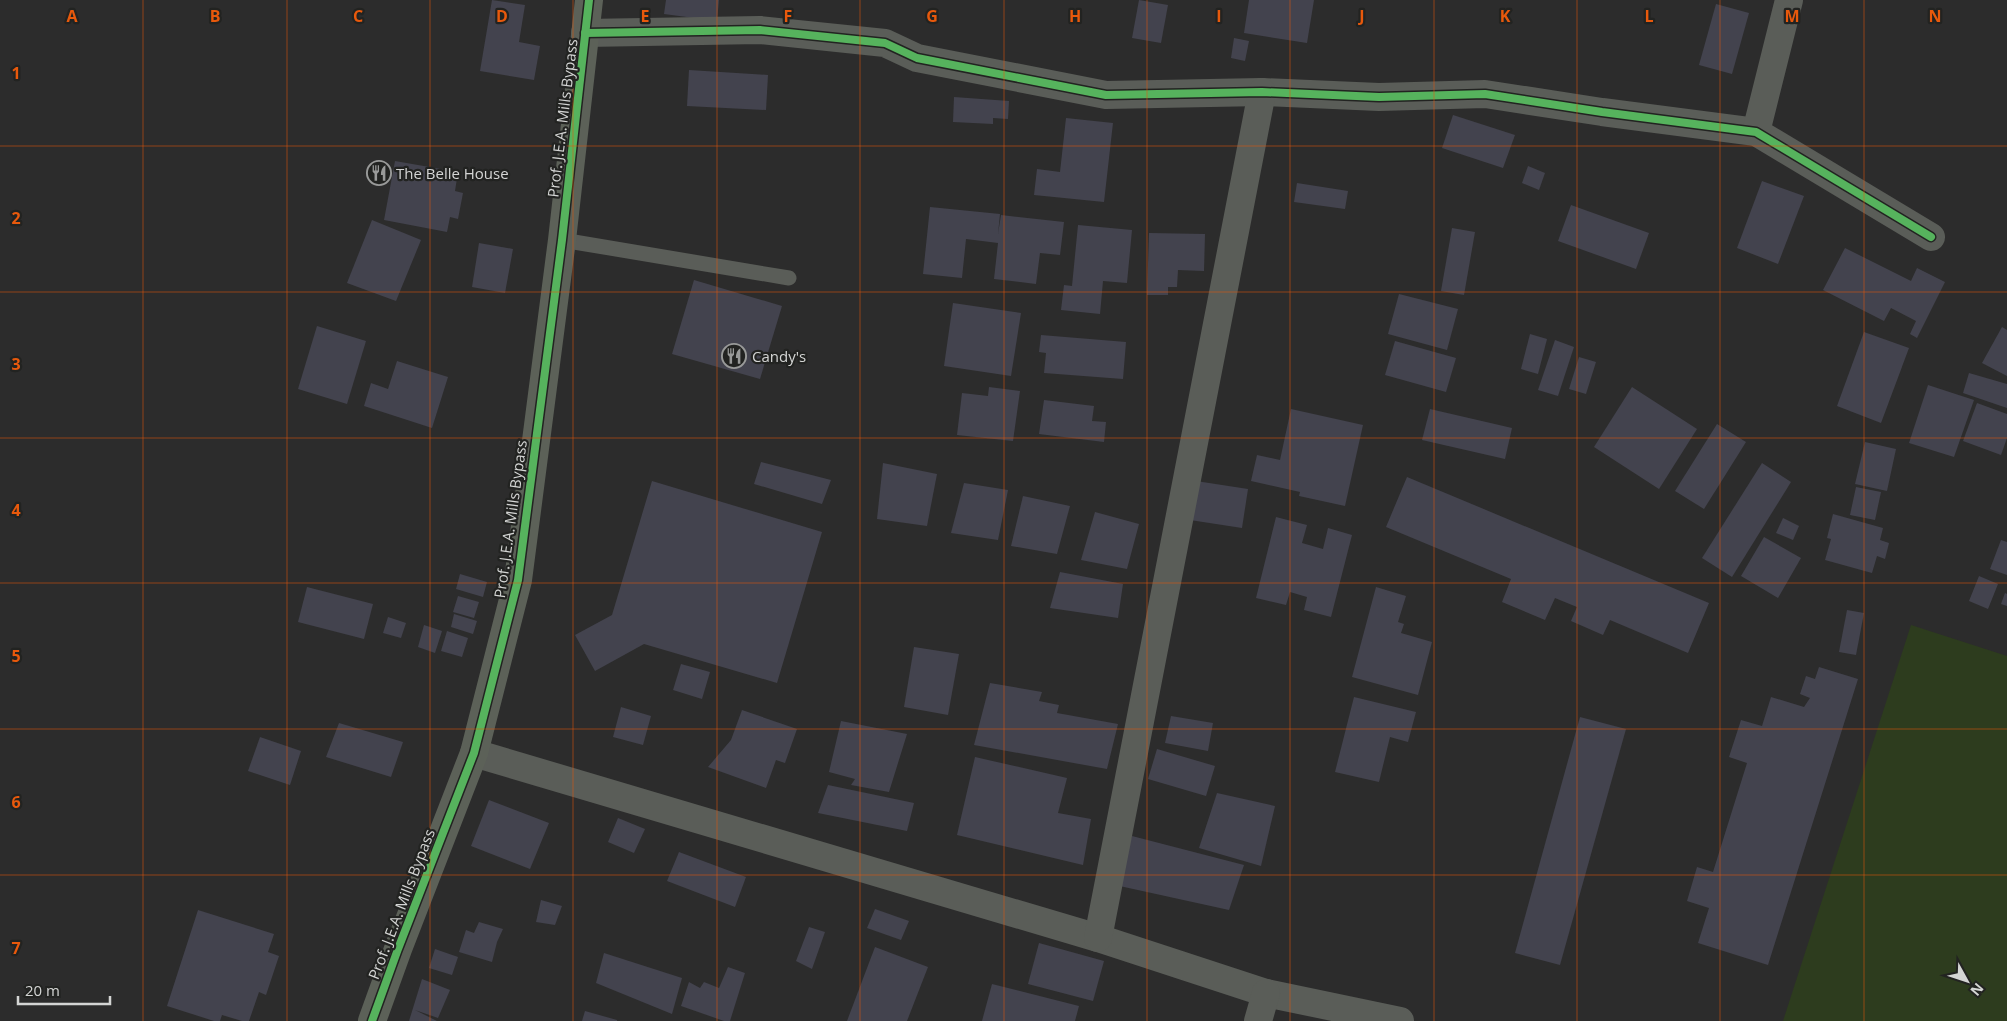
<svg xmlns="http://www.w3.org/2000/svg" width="2007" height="1021" font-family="'Open Sans',sans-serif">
	<rect width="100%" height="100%" fill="#2c2c2c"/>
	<polygon fill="#2d3c1e" points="1911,625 2007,656 2007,1021 1783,1021"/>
	<g fill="#43434e">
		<polygon points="492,0 525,5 519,42 540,46 534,80 480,71"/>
		<polygon points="666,0 719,0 717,21 664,14"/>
		<polygon points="1139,0 1168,5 1161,43 1132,38"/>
		<polygon points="1249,0 1314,0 1307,43 1244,33"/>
		<polygon points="1716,4 1749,13 1732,74 1699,65"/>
		<polygon points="1234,38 1249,41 1245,61 1231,58"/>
		<polygon points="689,70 768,75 766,110 687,106"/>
		<polygon points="954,97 1009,101 1008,119 993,118 993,124 953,122"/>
		<polygon points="1453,115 1515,135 1503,168 1442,148"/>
		<polygon points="1066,118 1113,123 1104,202 1034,195 1037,169 1060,172"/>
		<polygon points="395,161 458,172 455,191 463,193 458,219 450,217 447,232 384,220"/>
		<polygon points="1528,166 1545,173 1539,190 1522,183"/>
		<polygon points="1762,181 1804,196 1778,264 1737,248"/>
		<polygon points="1297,183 1348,191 1345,209 1294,202"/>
		<polygon points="1571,205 1649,233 1636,269 1558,241"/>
		<polygon points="930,207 1000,214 998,234 1001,215 1064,222 1060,255 1040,253 1036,284 994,279 998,243 966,239 962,278 923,274"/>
		<polygon points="372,220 421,240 396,301 347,283"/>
		<polygon points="1078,225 1132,230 1127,283 1103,281 1100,314 1061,310 1064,285 1072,286"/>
		<polygon points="1452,228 1475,232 1464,295 1441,291"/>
		<polygon points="1149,233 1205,234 1204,271 1178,270 1177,287 1168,287 1168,295 1147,295"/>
		<polygon points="479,243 513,249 505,293 472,287"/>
		<polygon points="1845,248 1911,281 1917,268 1945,282 1917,338 1910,334 1916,321 1891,308 1884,321 1823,290"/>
		<polygon points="694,280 782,306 760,379 672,354"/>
		<polygon points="1399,294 1458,309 1447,350 1388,334"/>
		<polygon points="953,303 1021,313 1011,376 944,366"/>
		<polygon points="317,326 366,341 347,404 298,389"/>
		<polygon points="2002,327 2007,330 2007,376 1982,363"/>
		<polygon points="1864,332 1909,348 1881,423 1837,406"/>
		<polygon points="1530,334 1547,339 1538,374 1521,369"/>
		<polygon points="1041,335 1126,342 1123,379 1044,373 1046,353 1039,352"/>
		<polygon points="1555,340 1574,347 1558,396 1538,390"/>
		<polygon points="1395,341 1456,358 1446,392 1385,375"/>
		<polygon points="1579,357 1596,362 1586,394 1569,389"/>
		<polygon points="397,361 448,377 432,428 364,406 371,383 388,389"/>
		<polygon points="1969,373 2007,384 2007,408 1963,393"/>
		<polygon points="1928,385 1974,400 1954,457 1909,443"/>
		<polygon points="989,387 1020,391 1013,441 957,435 962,393 988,396"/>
		<polygon points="1632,387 1697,429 1659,489 1594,447"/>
		<polygon points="1044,400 1094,406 1092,421 1106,422 1104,442 1039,434"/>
		<polygon points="1977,403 2007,414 2007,438 2001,455 1963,441"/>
		<polygon points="1291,409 1363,425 1345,506 1299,496 1300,492 1251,481 1257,455 1280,460"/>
		<polygon points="1430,409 1512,428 1505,459 1422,440"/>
		<polygon points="1717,424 1746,442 1704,509 1675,491"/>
		<polygon points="1865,442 1896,449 1887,491 1855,484"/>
		<polygon points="761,462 831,480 822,504 754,484"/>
		<polygon points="883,463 937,474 927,526 877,519"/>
		<polygon points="1762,463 1791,482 1732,577 1702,558"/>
		<polygon points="1407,477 1709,603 1688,653 1610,620 1603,635 1571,621 1577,607 1555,598 1545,620 1502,602 1511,579 1386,527"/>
		<polygon points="652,481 822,532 777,683 644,644 595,671 575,635 612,615"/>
		<polygon points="1196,481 1248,489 1242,528 1190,520"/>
		<polygon points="964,483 1008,490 998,540 951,533"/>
		<polygon points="1856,487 1881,492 1875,520 1850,515"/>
		<polygon points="1023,496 1070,506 1057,554 1011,546"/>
		<polygon points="1095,512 1139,524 1127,569 1081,560"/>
		<polygon points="1833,514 1883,528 1880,540 1889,543 1885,559 1877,556 1872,573 1825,560 1831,539 1827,538"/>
		<polygon points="1276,517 1307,525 1302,543 1323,549 1328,528 1352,535 1331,617 1304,610 1307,597 1290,592 1286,605 1256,598"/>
		<polygon points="1783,518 1799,526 1793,540 1776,533"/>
		<polygon points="1764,537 1801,558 1778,598 1741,576"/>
		<polygon points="2001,540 2007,542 2007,575 1990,569"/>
		<polygon points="1060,572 1123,584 1118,618 1050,608"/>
		<polygon points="460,574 487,582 483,597 456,589"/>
		<polygon points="1979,576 1998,584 1988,609 1969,601"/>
		<polygon points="307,587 373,604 364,639 298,622"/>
		<polygon points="1376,587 1406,596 1398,622 1404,624 1401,633 1432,642 1418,695 1352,677"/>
		<polygon points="2005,593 2007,594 2007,606 2001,604"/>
		<polygon points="458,596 479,602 474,618 453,612"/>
		<polygon points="1847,610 1864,613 1856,655 1839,652"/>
		<polygon points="454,614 477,621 473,634 451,627"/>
		<polygon points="388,617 406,623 401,638 383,633"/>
		<polygon points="424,625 442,631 435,653 418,647"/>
		<polygon points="447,631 468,638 462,657 441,651"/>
		<polygon points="914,647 959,654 948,715 904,707"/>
		<polygon points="681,664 710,672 702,699 673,690"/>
		<polygon points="1819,667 1858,679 1768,965 1698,943 1709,908 1687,901 1697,867 1713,872 1747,763 1729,757 1741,720 1762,726 1771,697 1804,707 1810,698 1800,694 1806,676 1815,679"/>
		<polygon points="990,683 1042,692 1039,701 1059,705 1057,713 1118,724 1107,769 974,745"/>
		<polygon points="1354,697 1416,712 1408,742 1390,737 1379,782 1335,772"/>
		<polygon points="621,707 651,716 643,745 613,737"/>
		<polygon points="742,710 797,729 785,763 776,760 766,788 708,767 731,740"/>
		<polygon points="1171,716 1213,723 1208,751 1165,743"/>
		<polygon points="1580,717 1626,729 1560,965 1515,953"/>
		<polygon points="841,721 907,734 889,792 851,785 855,779 829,772"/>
		<polygon points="339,723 403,742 391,777 326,757"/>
		<polygon points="260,737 301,751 290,785 248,771"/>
		<polygon points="1157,749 1215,766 1206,796 1148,779"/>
		<polygon points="975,757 1067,778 1058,813 1091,819 1083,865 957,835"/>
		<polygon points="828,785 914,803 907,831 818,813"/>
		<polygon points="1217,793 1275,806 1261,866 1199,848"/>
		<polygon points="489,800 549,823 530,869 471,846"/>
		<polygon points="618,818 645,829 634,853 608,842"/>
		<polygon points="1132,836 1244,865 1229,910 1115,885"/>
		<polygon points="679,852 746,877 735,907 667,881"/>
		<polygon points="541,900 562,906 555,925 536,922"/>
		<polygon points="875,909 909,921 901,940 867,928"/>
		<polygon points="198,910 274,934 268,952 279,956 266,995 259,992 249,1021 242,1021 222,1015 220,1021 214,1021 167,1006"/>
		<polygon points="479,922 503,929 497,942 492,962 459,952 466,930 474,933"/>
		<polygon points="809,927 825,932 812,969 796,961"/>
		<polygon points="1039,943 1104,961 1093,1001 1028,984"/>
		<polygon points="875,947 928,967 907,1021 847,1021"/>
		<polygon points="435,949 458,957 452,975 429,968"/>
		<polygon points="604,953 682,978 672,1014 596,983"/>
		<polygon points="728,967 745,973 730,1021 724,1021 681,1006 689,982 700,988 704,982 719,988"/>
		<polygon points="422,979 450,990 438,1018 415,1010 437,1021 409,1021"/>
		<polygon points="992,984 1079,1006 1075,1021 982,1021"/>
		<polygon points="585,1011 617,1020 617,1021 582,1021"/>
	</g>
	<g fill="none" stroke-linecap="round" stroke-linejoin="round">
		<polyline stroke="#5a5d58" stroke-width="15" points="562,240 789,278"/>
		<g stroke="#5a5d58" stroke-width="28">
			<polyline points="585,33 760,30 885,43 917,58 1106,95 1262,92 1379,97 1485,94 1602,112 1756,132 1931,237"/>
			<polyline points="1756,132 1789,0"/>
			<polyline points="474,753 1098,938 1266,993 1400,1021"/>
			<polyline points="1098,938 1262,92"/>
			<polyline points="1258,1021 1266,993"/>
		</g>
		<polyline stroke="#5c6158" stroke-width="28" points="372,1021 398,949 474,753 518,580 562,240 589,0"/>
		<defs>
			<g id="cycleway">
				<polyline points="585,33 760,30 885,43 917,58 1106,95 1262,92 1379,97 1485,94 1602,112 1756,132 1931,237"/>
				<polyline points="372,1021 398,949 474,753 518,580 562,240 589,0"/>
			</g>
		</defs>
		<use href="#cycleway" stroke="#222321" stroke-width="11"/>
		<use href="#cycleway" stroke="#56b35d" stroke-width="8"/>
	</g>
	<path fill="none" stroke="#e8590c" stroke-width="1" stroke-opacity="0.55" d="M 143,0 L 143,1021M 287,0 L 287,1021M 430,0 L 430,1021M 573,0 L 573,1021M 717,0 L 717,1021M 860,0 L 860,1021M 1004,0 L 1004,1021M 1147,0 L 1147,1021M 1290,0 L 1290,1021M 1434,0 L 1434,1021M 1577,0 L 1577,1021M 1720,0 L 1720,1021M 1864,0 L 1864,1021M 0,146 L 2007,146M 0,292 L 2007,292M 0,438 L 2007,438M 0,583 L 2007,583M 0,729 L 2007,729M 0,875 L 2007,875"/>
	<defs>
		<symbol id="restaurant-ring" viewBox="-11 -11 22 22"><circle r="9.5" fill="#222321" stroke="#999a99" stroke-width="1.5"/><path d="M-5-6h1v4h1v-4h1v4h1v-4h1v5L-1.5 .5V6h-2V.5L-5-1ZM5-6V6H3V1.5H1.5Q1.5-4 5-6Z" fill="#999a99"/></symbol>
	</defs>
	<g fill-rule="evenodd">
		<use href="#restaurant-ring" x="365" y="159" width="28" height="28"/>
		<use href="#restaurant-ring" x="720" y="342" width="28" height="28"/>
	</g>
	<g text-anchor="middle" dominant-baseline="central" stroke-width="4.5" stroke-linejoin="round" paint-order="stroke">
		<g font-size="15" fill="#d4d5d4" stroke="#222321">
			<text transform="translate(562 118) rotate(-83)">Prof. J.E.A. Mills Bypass</text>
			<text transform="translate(510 519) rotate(-82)">Prof. J.E.A. Mills Bypass</text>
			<text transform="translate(401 904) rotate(-69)">Prof. J.E.A. Mills Bypass</text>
		</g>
		<g font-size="15" fill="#d4d5d4" stroke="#222321" text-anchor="start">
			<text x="396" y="173">The Belle House</text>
			<text x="752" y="356">Candy's</text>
		</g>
	</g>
	<g font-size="16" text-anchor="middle" font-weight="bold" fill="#e8590c" stroke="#222321" stroke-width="4.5" stroke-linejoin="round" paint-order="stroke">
		<text x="72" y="22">A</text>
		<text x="215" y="22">B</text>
		<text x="358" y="22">C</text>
		<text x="502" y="22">D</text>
		<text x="645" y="22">E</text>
		<text x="788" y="22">F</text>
		<text x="932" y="22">G</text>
		<text x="1075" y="22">H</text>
		<text x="1219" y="22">I</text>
		<text x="1362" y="22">J</text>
		<text x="1505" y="22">K</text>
		<text x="1649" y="22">L</text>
		<text x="1792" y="22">M</text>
		<text x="1935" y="22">N</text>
		<text x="16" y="79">1</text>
		<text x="16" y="224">2</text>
		<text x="16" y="370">3</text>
		<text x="16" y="516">4</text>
		<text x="16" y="662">5</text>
		<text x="16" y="808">6</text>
		<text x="16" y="954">7</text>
	</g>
	<g transform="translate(1967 981) rotate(130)" stroke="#222321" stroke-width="4" paint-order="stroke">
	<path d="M0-4L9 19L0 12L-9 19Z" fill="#d4d5d4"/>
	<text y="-8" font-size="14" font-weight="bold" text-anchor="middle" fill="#d4d5d4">N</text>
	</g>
	<path d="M18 996v8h92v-8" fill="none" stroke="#d4d5d4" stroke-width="2.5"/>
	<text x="25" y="996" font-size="15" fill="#d4d5d4" stroke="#222321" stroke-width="4" paint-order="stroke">20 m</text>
</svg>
